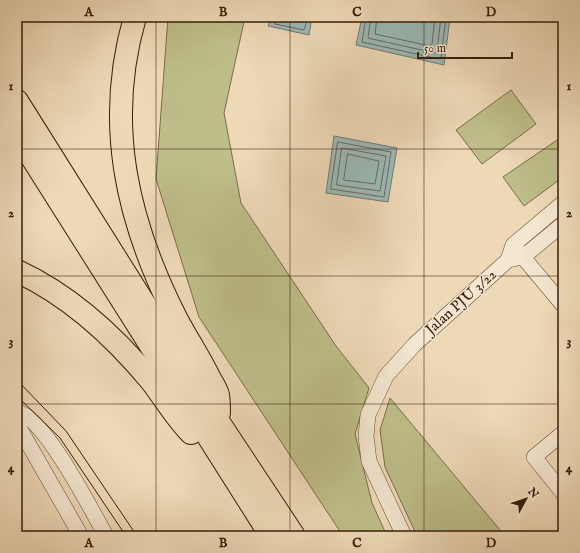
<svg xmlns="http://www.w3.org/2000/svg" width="580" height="553" font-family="'IM FELL English',serif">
	<rect width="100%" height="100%" fill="#eed9b7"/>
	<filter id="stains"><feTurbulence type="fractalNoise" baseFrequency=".005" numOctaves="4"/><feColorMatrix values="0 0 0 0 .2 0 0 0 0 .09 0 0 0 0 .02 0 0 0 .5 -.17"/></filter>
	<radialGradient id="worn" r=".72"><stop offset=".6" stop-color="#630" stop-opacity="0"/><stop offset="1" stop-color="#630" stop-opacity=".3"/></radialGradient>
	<g fill="#bebe8a" stroke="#7a6d49">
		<polygon points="168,17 245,17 224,113 241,203 336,346 369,388 355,434 372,503 387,536 343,536 199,317 156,179"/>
		<polygon points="511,90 536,124 482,164 456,130"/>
		<polygon points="560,138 563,142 563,177 524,206 503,177"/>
		<polygon points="390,398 505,536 417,536 385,467 380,430"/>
	</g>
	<g fill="#9bb9b6" stroke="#737a70">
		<polygon points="271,17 312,17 309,35 268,26"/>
		<polygon points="362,17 450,18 444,65 356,45"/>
		<polygon points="334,136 397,148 388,202 326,193"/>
	</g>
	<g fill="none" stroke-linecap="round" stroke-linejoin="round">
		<g stroke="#696a5f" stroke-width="1">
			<polyline points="274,17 275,24 304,30 308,17"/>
			<polyline points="366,17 362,42 439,59 441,58 446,17"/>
			<polyline points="371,17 368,38 435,53 437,51 441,17"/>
			<polyline points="377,17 375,34 430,46 432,44 435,17"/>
			<polygon points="338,142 391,152 384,197 331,189"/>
			<polygon points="342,148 386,156 380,191 337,185"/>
			<polygon points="348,154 379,161 375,184 344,180"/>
		</g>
		<defs>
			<g id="minor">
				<polyline points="517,250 563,305"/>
				<polyline points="508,260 513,245 563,203"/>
				<path d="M 17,412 C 44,416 92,511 106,536"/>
				<polyline points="17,424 81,536"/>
				<polyline points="563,433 534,457 563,493"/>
				<polyline points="404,536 369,461 366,436 368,415 386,376 415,344 508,260 523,257 563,224"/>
			</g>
			<g id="highway">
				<path d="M 135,17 C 104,124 127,221 176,318 C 187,339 200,358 210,379 C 213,384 217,390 218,395 C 219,401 219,407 219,413"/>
				<polyline points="17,101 220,424 294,536"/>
				<polyline points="17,134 271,536"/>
				<path d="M 17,271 C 71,296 115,337 152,382 C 165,399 176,418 191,433"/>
			</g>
		</defs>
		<use href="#minor" stroke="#654b34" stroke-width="16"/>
		<use href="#highway" stroke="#371c08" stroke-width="24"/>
		<use href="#minor" stroke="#f4e6d0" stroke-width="15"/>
		<use href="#highway" stroke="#eed9b7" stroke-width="22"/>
		<g stroke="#371c08" stroke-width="1">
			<polyline points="17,380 66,431 137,536"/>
			<polyline points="17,396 60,438 126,536"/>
		</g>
	</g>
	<path fill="none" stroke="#371c08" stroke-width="1" stroke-opacity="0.55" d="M 156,17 L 156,536M 290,17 L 290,536M 424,17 L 424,536M 17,149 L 563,149M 17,276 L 563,276M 17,404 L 563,404"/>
	<g text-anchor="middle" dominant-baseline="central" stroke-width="3" stroke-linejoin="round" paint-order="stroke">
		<g font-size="15" fill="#371c08" stroke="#f4e6d0">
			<text transform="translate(461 302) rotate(-42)">Jalan PJU 3/22</text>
		</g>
	</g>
	<rect width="580" height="553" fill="none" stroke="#eed9b7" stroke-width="44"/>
	<g transform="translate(526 499) rotate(50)" stroke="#f4e6d0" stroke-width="3" paint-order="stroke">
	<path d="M0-3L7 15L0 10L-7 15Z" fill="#371c08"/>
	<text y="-6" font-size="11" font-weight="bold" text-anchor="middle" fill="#371c08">N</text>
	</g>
	<path d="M418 52v6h94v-6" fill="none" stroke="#371c08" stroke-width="2"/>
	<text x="424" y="52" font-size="12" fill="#371c08" stroke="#f4e6d0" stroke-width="3" paint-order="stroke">50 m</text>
	<rect x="22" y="22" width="536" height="509" fill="none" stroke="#371c08" stroke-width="1.5"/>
	<g font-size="13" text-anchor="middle" font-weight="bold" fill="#371c08">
		<text x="89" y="16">A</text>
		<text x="223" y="16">B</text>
		<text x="357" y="16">C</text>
		<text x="491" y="16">D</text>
		<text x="11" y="90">1</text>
		<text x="569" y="90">1</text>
		<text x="11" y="217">2</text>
		<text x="569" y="217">2</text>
		<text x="11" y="345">3</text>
		<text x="569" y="345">3</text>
		<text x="11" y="472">4</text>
		<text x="569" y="472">4</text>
		<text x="89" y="547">A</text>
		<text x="223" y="547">B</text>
		<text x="357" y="547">C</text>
		<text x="491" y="547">D</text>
	</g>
	<rect width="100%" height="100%" filter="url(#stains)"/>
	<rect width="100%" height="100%" fill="url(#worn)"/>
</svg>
